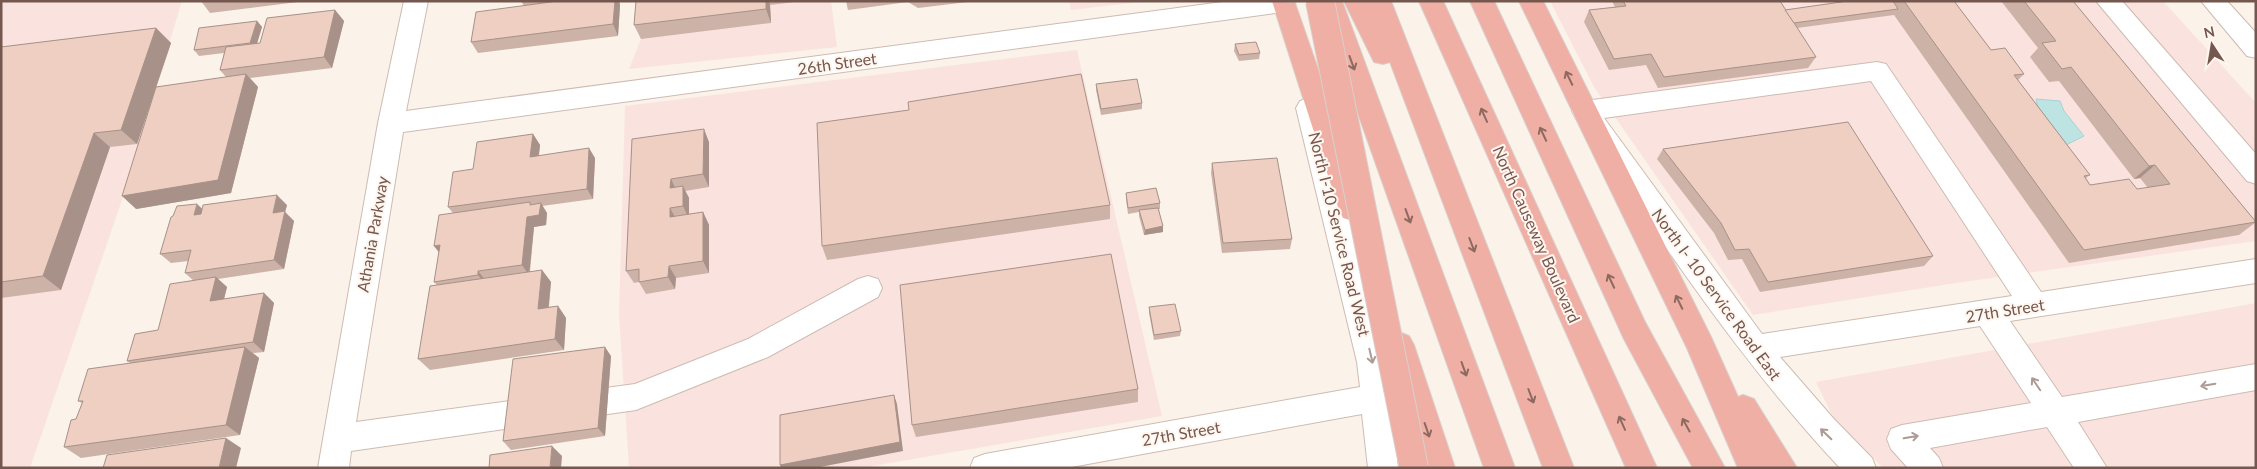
<svg xmlns="http://www.w3.org/2000/svg" width="2257" height="469" font-family="Lato,sans-serif">
	<rect width="100%" height="100%" fill="#fbf2e9"/>
	<g fill="#fae3de">
		<polygon points="1,1 182,1 123,197 30,468 1,468"/>
		<polygon points="643,1 831,1 837,47 629,69 641,39"/>
		<polygon points="1069,1 1148,1 1071,10"/>
		<polygon points="1550,1 2163,1 2256,103 2256,241 1956,283 1753,315 1594,87"/>
		<polygon points="1077,50 1162,416 861,468 629,468 619,314 625,106"/>
		<polygon points="2256,303 2256,468 1883,468 1834,419 1816,382"/>
	</g>
	<polygon fill="#bee3e3" stroke="#a5d3d4" points="2036,99 2060,101 2064,111 2084,136 2064,146 2039,113"/>
	<g fill="none" stroke-linecap="round" stroke-linejoin="round">
		<defs>
			<g id="minor">
				<polygon points="404,1 428,1 406,111 1230,1 1295,3 1292,9 1283,12 403,132 356,422 635,384 748,339 858,279 868,276 878,279 882,288 878,297 768,357 636,410 351,451 349,468 318,468 378,123"/>
				<polygon points="2096,1 2122,1 2256,154 2256,184 2247,181"/>
				<polygon points="2201,1 2227,1 2256,33 2256,58 2247,56"/>
				<path d="M 1877,62 L 1886,64 L 2041,292 L 2256,259 L 2256,283 L 2010,321 L 2062,397 L 2256,364 L 2256,390 L 2078,422 L 2107,468 L 2074,468 L 2047,427 L 1930,448 L 1939,458 L 1943,468 L 1908,468 L 1891,449 L 1887,439 L 1891,429 L 1902,425 L 2031,403 L 1980,326 L 1780,357 L 1833,418 L 1872,458 L 1876,468 L 1840,468 C 1767,390 1705,305 1645,217 C 1621,183 1592,148 1572,111 L 1576,104 L 1585,101 ZM 1871,81 L 2012,296 L 1762,334 L 1604,118 Z"/>
				<polygon points="1309,98 1318,101 1322,108 1387,362 1398,468 1368,468 1362,414 1066,468 970,468 974,458 985,454 1360,387 1357,362 1296,108 1300,101"/>
			</g>
			<g id="highway">
				<polygon points="1272,1 1295,3 1367,210 1363,218 1353,221 1343,218 1339,210"/>
				<polygon points="1318,1 1342,1 1515,468 1484,468"/>
				<polygon points="1344,1 1391,1 1574,468 1543,468 1390,62 1383,64 1374,62"/>
				<polygon points="1419,1 1443,1 1657,468 1626,468"/>
				<polygon points="1470,1 1494,1 1645,322 1725,468 1693,468 1624,339"/>
				<polygon points="1519,1 1543,1 1711,337 1738,397 1743,395 1754,399 1797,468 1738,468 1687,348"/>
				<polygon points="1399,332 1409,336 1414,345 1455,468 1424,468 1384,345 1389,336"/>
			</g>
		</defs>
		<use href="#minor" stroke="#cebbb2" stroke-width="2"/>
		<use href="#highway" stroke="#d8d0cd" stroke-width="2"/>
		<use href="#minor" fill="#fff" fill-rule="evenodd"/>
		<use href="#highway" fill="#f0afa5" fill-rule="evenodd"/>
		<defs>
			<polyline id="highway-bridge" points="1320,1 1414,468"/>
		</defs>
		<use href="#highway-bridge" stroke="#d8d0cd" stroke-width="30" stroke-linecap="butt"/>
		<use href="#highway-bridge" stroke="#f0afa5" stroke-width="28"/>
	</g>
	<g fill="#cdb2a7">
		<polygon points="201,1 306,1 210,13"/>
		<polygon points="521,1 619,1 620,5 618,36 478,53 471,42 524,6"/>
		<polygon points="636,1 803,1 770,5 771,23 641,39 634,25"/>
		<polygon points="846,1 976,1 918,8 908,2 848,10"/>
		<polygon points="1612,1 1780,1 1785,10 1848,1 1954,1 1991,50 2024,74 2018,80 2090,175 2086,178 2090,185 2137,189 2148,188 2140,178 2134,179 2059,81 2049,82 2030,57 2038,48 2001,1 2073,1 2256,222 2239,235 2069,263 1894,15 1797,28 1816,57 1808,68 1658,88 1646,65 1609,70 1584,22 1589,10 1615,7"/>
		<polygon points="335,10 344,21 332,68 250,78 258,87 231,193 136,209 226,77 220,70 224,53 199,56 194,50 257,21 262,27 257,43 260,43"/>
		<polygon points="156,28 171,43 137,144 110,147 61,290 1,298 1,47"/>
		<polygon points="1235,44 1260,53 1259,59 1239,61 1234,51"/>
		<polygon points="1096,84 1142,103 1142,109 1101,115 1096,90"/>
		<polygon points="909,110 1110,205 1110,219 827,260 822,246"/>
		<polygon points="533,134 540,145 539,156 595,158 593,199 542,206 547,213 546,225 534,227 530,272 542,270 551,282 549,307 558,306 566,318 564,350 430,370 418,359 437,285 434,282 439,252 434,246 453,213 448,207 473,169"/>
		<polygon points="632,139 709,142 709,187 685,191 689,198 689,214 703,212 709,225 709,273 676,278 675,289 646,294 639,282 634,283 626,271"/>
		<polygon points="1663,149 1933,256 1924,266 1760,292 1742,259 1728,260 1714,233 1657,159"/>
		<polygon points="1212,163 1292,239 1290,249 1222,253 1211,173"/>
		<polygon points="1126,193 1160,203 1160,209 1159,209 1163,232 1144,235 1139,216 1139,212 1128,214 1126,199"/>
		<polygon points="287,205 285,212 294,221 284,269 218,279 227,287 224,299 264,293 274,303 264,352 253,353 259,358 240,435 81,458 64,447 76,419 82,403 78,401 130,363 127,361 158,330 194,281 185,273 188,261 171,263 160,254 202,209"/>
		<polygon points="1149,307 1181,331 1180,336 1154,340 1149,313"/>
		<polygon points="611,356 605,436 511,450 503,441"/>
		<polygon points="1138,389 1138,402 916,437 912,425"/>
	</g>
	<g fill="#a79188">
		<polygon points="615,1 619,1 620,5 618,36 613,24"/>
		<polygon points="766,1 769,1 770,5 771,23 766,9"/>
		<polygon points="335,10 344,21 332,68 324,57"/>
		<polygon points="257,21 262,27 255,50 250,43"/>
		<polygon points="156,28 171,43 137,144 121,130"/>
		<polygon points="246,74 258,87 231,193 136,209 122,196"/>
		<polygon points="704,129 709,142 709,187 703,174"/>
		<polygon points="94,133 110,147 61,290 43,276"/>
		<polygon points="533,134 540,145 537,167 530,157"/>
		<polygon points="589,148 595,158 593,199 587,189"/>
		<polygon points="2155,165 2140,178 2134,179 2149,166"/>
		<polygon points="671,179 677,192 670,188"/>
		<polygon points="683,186 689,198 689,219 683,206"/>
		<polygon points="277,195 287,205 285,212 294,221 284,269 274,260 273,213"/>
		<polygon points="541,203 547,213 546,225 534,227 529,275 522,265 527,217"/>
		<polygon points="197,204 208,214 194,215"/>
		<polygon points="670,208 677,221 670,217"/>
		<polygon points="703,212 709,225 709,273 703,261"/>
		<polygon points="1163,226 1163,232 1144,235 1145,230"/>
		<polygon points="440,245 442,256 434,246"/>
		<polygon points="669,266 676,278 675,289 668,277"/>
		<polygon points="542,270 551,282 547,321 538,309"/>
		<polygon points="478,271 486,281 486,285 478,275"/>
		<polygon points="216,277 227,287 221,311 210,301"/>
		<polygon points="264,293 274,303 264,352 253,342"/>
		<polygon points="558,306 566,318 564,350 555,339"/>
		<polygon points="245,347 259,358 240,435 226,425"/>
		<polygon points="605,347 611,356 605,436 598,428"/>
		<polygon points="894,395 897,404 903,451 815,468 781,468 780,465"/>
		<polygon points="226,438 241,448 236,468 219,468"/>
		<polygon points="552,446 562,456 561,468 550,468"/>
	</g>
	<g fill="#eecfc2" stroke="#a79188">
		<polygon points="558,1 615,1 613,24 471,42 476,12"/>
		<polygon points="636,1 766,1 766,9 634,25"/>
		<polygon points="1623,1 1780,1 1816,57 1664,77 1651,54 1614,59 1589,10 1626,6"/>
		<polygon points="1848,1 1893,1 1898,9 1794,23 1785,10"/>
		<polygon points="1904,1 1954,1 1991,50 2005,48 2024,74 2014,75 2090,175 2084,176 2090,185 2129,179 2137,189 2170,184 2155,165 2149,166 2071,67 2062,69 2042,43 2056,41 2024,1 2073,1 2256,222 2084,250"/>
		<polygon points="335,10 324,57 220,70 226,47 260,43 267,18"/>
		<polygon points="257,21 250,43 194,50 199,28"/>
		<polygon points="156,28 121,130 94,133 43,276 1,282 1,47"/>
		<polygon points="1256,42 1260,53 1239,55 1235,44"/>
		<polygon points="246,74 218,180 122,196 156,87"/>
		<polygon points="1081,74 1110,205 822,246 817,123 909,110 908,102"/>
		<polygon points="1137,79 1142,103 1101,109 1096,84"/>
		<polygon points="1848,122 1933,256 1768,282 1749,249 1735,250 1721,223 1663,149"/>
		<polygon points="704,129 703,174 671,179 670,188 683,186 683,206 670,208 670,217 703,212 703,261 669,266 668,277 639,282 639,269 626,271 632,139"/>
		<polygon points="533,134 530,157 589,148 587,189 448,207 453,172 473,169 477,142"/>
		<polygon points="1277,158 1292,239 1223,243 1212,163"/>
		<polygon points="1156,188 1160,203 1128,208 1126,193"/>
		<polygon points="277,195 273,213 285,211 274,260 185,273 191,250 160,254 171,217 173,216 177,206 197,204 194,215 201,214 203,205"/>
		<polygon points="530,202 530,205 541,203 539,215 527,217 522,265 478,271 478,275 434,282 440,245 434,246 439,215"/>
		<polygon points="1158,208 1163,226 1145,230 1139,210"/>
		<polygon points="1111,254 1138,389 912,425 900,285"/>
		<polygon points="542,270 538,309 558,306 555,339 418,359 430,286"/>
		<polygon points="216,277 210,301 264,293 253,342 127,361 135,334 158,330 170,284"/>
		<polygon points="1175,304 1181,331 1154,335 1149,307"/>
		<polygon points="245,347 226,425 64,447 71,420 76,419 83,401 78,401 88,369"/>
		<polygon points="605,347 598,428 503,441 513,359"/>
		<polygon points="894,395 900,442 780,465 780,415"/>
		<polygon points="226,438 219,468 103,468 107,455"/>
		<polygon points="552,446 550,468 489,468 490,455"/>
	</g>
	<defs><path id="oneway-shaft" d="M-6 0H5M1.5-3L5.5 0L1.5 3" fill="none" stroke-width="1.6" stroke-linecap="round" stroke-linejoin="round" transform="scale(1.25)"/></defs>
	<g stroke="#8d695f">
		<use href="#oneway-shaft" transform="translate(1352 63) rotate(70)"/>
		<use href="#oneway-shaft" transform="translate(1569 78) rotate(-116)"/>
		<use href="#oneway-shaft" transform="translate(1484 115) rotate(-114)"/>
		<use href="#oneway-shaft" transform="translate(1543 134) rotate(-115)"/>
		<use href="#oneway-shaft" transform="translate(1408 216) rotate(70)"/>
		<use href="#oneway-shaft" transform="translate(1472 245) rotate(69)"/>
		<use href="#oneway-shaft" transform="translate(1611 281) rotate(-115)"/>
		<use href="#oneway-shaft" transform="translate(1679 302) rotate(-116)"/>
		<use href="#oneway-shaft" transform="translate(1464 369) rotate(70)"/>
		<use href="#oneway-shaft" transform="translate(1531 396) rotate(69)"/>
		<use href="#oneway-shaft" transform="translate(1622 423) rotate(-114)"/>
		<use href="#oneway-shaft" transform="translate(1686 425) rotate(-119)"/>
		<use href="#oneway-shaft" transform="translate(1427 430) rotate(71)"/>
	</g>
	<g stroke="#ac9a95">
		<use href="#oneway-shaft" transform="translate(1371 356) rotate(77)"/>
		<use href="#oneway-shaft" transform="translate(2036 384) rotate(-124)"/>
		<use href="#oneway-shaft" transform="translate(2208 385) rotate(170)"/>
		<use href="#oneway-shaft" transform="translate(1826 434) rotate(-136)"/>
		<use href="#oneway-shaft" transform="translate(1911 437) rotate(-10)"/>
	</g>
	<g text-anchor="middle" dominant-baseline="central" stroke-width="4" stroke-linejoin="round" paint-order="stroke">
		<g font-size="16" fill="#74574e" stroke="#fef6ef">
			<text transform="translate(837 63) rotate(-8)">26th Street</text>
			<text transform="translate(372 234) rotate(-80)">Athania Parkway</text>
			<text transform="translate(1340 234) rotate(76)">North I-10 Service Road West</text>
			<text transform="translate(1537 234) rotate(66)">North Causeway Boulevard</text>
			<text transform="translate(1717 294) rotate(54)">North I- 10 Service Road East</text>
			<text transform="translate(2005 310) rotate(-9)">27th Street</text>
			<text transform="translate(1181 433) rotate(-10)">27th Street</text>
		</g>
	</g>
	<rect width="2257" height="469" fill="none" stroke="#74574e" stroke-width="5"/>
	<g transform="translate(2212 45) rotate(348)" stroke="#fef6ef" stroke-width="4" paint-order="stroke">
	<path d="M0-4L9 19L0 12L-9 19Z" fill="#74574e"/>
	<text y="-8" font-size="14" font-weight="bold" text-anchor="middle" fill="#74574e">N</text>
	</g>
</svg>
